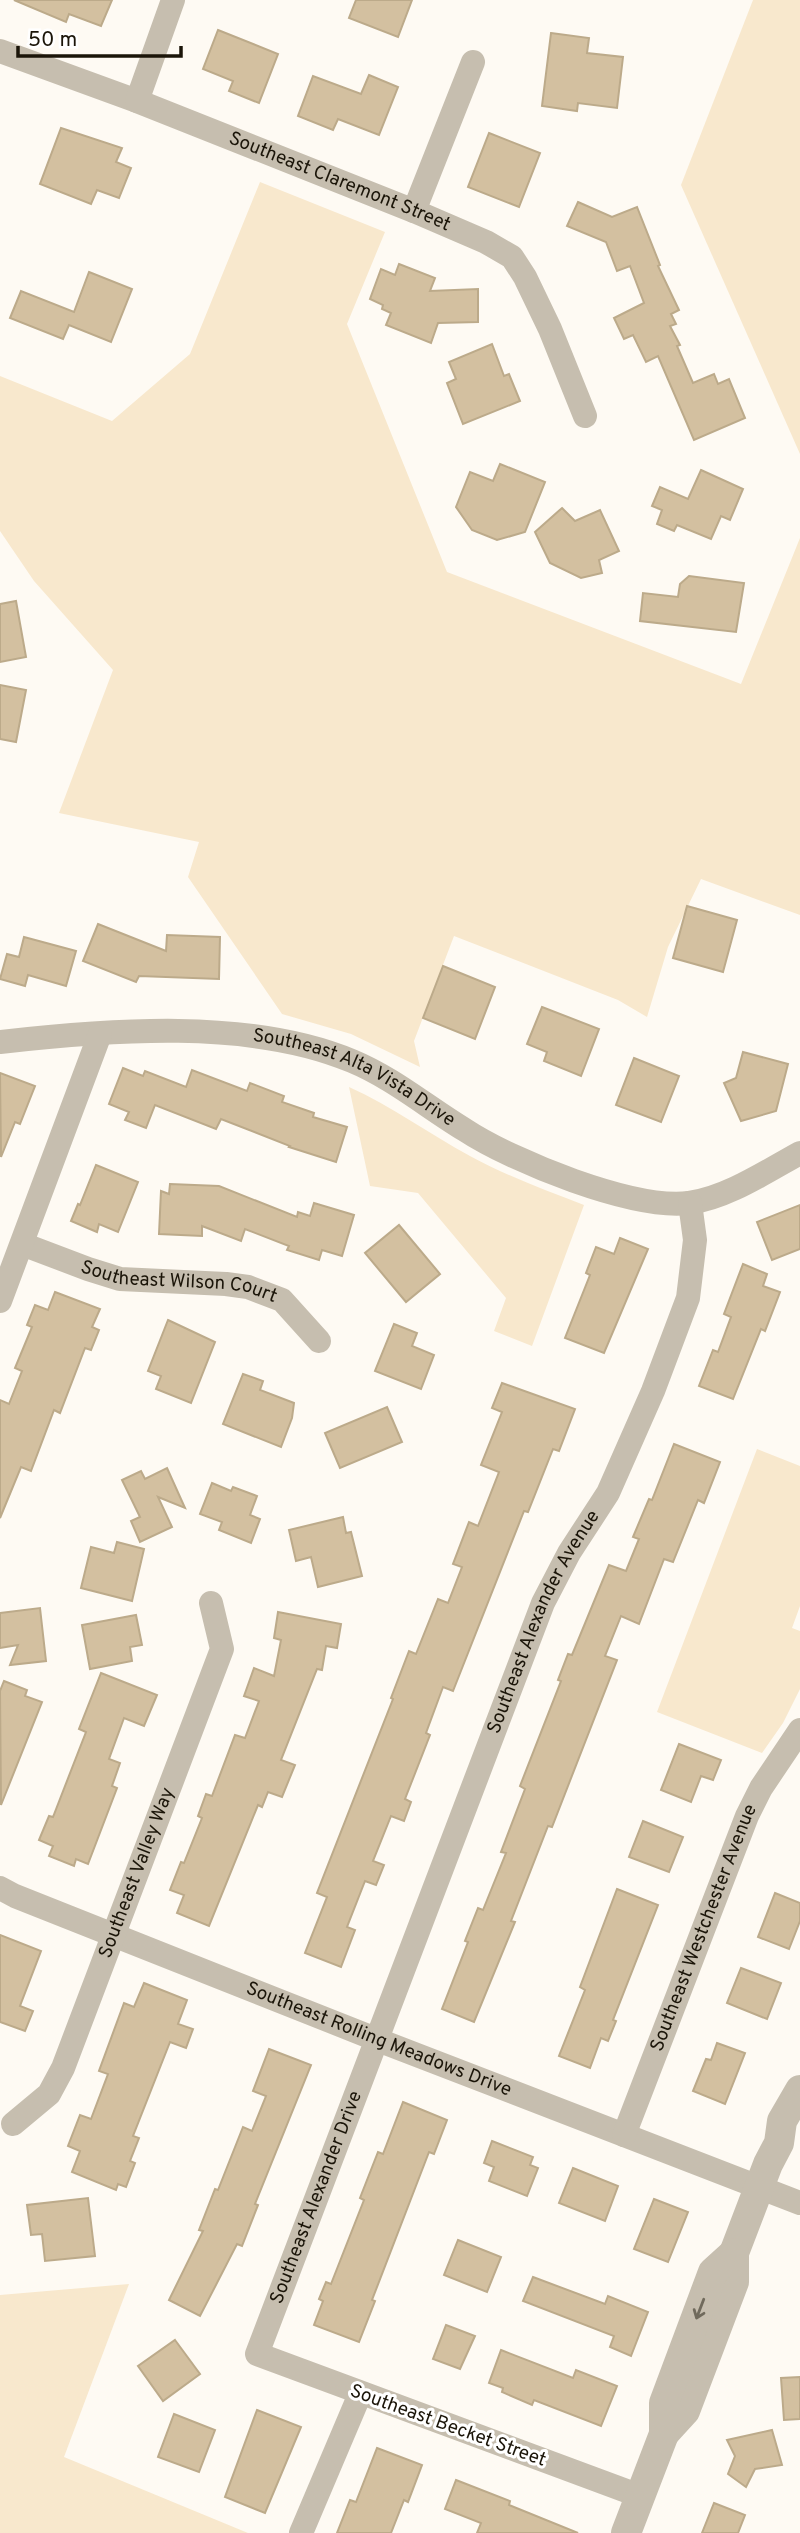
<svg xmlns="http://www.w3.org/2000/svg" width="800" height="2533" font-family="Overpass,sans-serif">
	<rect width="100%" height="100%" fill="#fefaf3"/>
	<g fill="#f8e8cd">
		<polygon points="753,0 800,0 800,454 681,185"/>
		<polygon points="260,182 385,232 347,324 447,572 741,684 800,538 800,915 701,879 668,947 647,1017 618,1000 454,936 414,1041 420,1067 351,1034 282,1014 188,877 199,842 59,813 113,670 34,581 0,531 0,376 112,421 190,354"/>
		<path d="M 349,1087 C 392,1106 429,1134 470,1156 C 507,1176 545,1190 584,1205 L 532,1346 L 494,1331 L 506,1298 L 418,1193 L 370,1186 Z"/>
		<polygon points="757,1449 800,1466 800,1606 792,1628 800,1631 800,1689 783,1723 762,1753 657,1712"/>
		<polygon points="129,2284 64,2457 248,2533 0,2533 0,2295"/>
	</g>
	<g fill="#d3c0a0" stroke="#bcaa8a" stroke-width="2">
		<polygon points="14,0 112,0 101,26 69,14 66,22"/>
		<polygon points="356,0 412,0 398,37 349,18"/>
		<polygon points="218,30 278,54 259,103 229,91 233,81 203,69"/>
		<polygon points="551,33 589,38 587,53 623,57 617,108 578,103 577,111 542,106"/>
		<polygon points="369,75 398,87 379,135 338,119 333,130 298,116 313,76 361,94"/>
		<polygon points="61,128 122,148 116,162 131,168 119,198 97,190 91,204 40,184"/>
		<polygon points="489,133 540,153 519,207 468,187"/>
		<polygon points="578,202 612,217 637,207 660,265 658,266 679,310 671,314 676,324 670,326 680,345 677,346 693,383 714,374 718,384 729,379 745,418 694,440 658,356 646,362 633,335 624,339 614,318 644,303 630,266 617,271 606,242 567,226"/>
		<polygon points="399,264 435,278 430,291 478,289 478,322 438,323 431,343 386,325 391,313 382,309 383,305 370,299 381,269 395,275"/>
		<polygon points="89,272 132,289 111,342 69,325 63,339 10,318 21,291 74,312"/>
		<polygon points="492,344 504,376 509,374 520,401 463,424 447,383 456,379 449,362"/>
		<polygon points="500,464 545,482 525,532 497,540 472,530 456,507 470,472 493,481"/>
		<polygon points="701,470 743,489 730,520 721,516 711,539 677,525 674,531 657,524 662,510 652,506 660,487 688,499"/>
		<polygon points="562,508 575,521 600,510 619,551 599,560 602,573 581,578 550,563 535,532"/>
		<polygon points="689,576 744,583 736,632 640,621 643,593 678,597 680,584"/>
		<polygon points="16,601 26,657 0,662 0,604"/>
		<polygon points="0,685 26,690 16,742 0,739"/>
		<polygon points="687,906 737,920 723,972 673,958"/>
		<polygon points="98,924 166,951 167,935 220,937 219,979 139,976 136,982 83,961"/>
		<polygon points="24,937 76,951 66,986 28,975 25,986 0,979 7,954 19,957"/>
		<polygon points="443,966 495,987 475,1039 423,1018"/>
		<polygon points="542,1007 599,1029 581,1076 544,1061 547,1052 527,1044"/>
		<polygon points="743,1052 788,1064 776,1111 741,1121 724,1083 736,1078"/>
		<polygon points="634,1058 679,1076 661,1122 616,1105"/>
		<polygon points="123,1068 143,1076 145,1071 186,1087 192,1070 247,1091 250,1083 284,1096 282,1102 314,1113 313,1117 347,1127 336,1162 289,1147 290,1146 221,1119 216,1129 155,1105 146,1128 125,1120 129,1112 109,1104"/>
		<polygon points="0,1073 35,1086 20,1124 15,1122 1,1157"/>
		<polygon points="96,1165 138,1182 118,1232 99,1224 97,1232 71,1221 78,1204 80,1205"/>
		<polygon points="170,1184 219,1186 297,1217 298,1212 310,1216 314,1203 354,1215 342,1256 322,1250 319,1260 287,1250 289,1246 245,1229 241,1241 202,1226 202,1236 159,1234 161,1191 169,1194"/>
		<polygon points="800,1205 800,1249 772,1260 757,1222"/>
		<polygon points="399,1225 440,1274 406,1302 365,1253"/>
		<polygon points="620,1238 648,1249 604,1353 565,1338 590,1275 586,1273 596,1247 614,1254"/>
		<polygon points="743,1264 767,1274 763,1286 780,1292 765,1331 761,1329 733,1399 699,1386 713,1350 718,1352 731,1317 724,1314"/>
		<polygon points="55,1292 100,1309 92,1327 99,1330 91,1350 85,1348 60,1413 54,1410 31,1471 21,1467 0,1518 0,1400 9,1404 22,1371 15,1368 32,1327 27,1325 35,1305 48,1310"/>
		<polygon points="168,1320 215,1342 191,1403 156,1389 161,1376 148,1371"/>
		<polygon points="394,1324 417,1333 412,1346 434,1355 421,1389 375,1371"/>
		<polygon points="243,1374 263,1381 260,1390 294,1403 292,1418 281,1447 223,1424"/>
		<polygon points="502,1383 575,1409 559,1451 553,1449 528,1512 524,1511 453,1691 443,1687 426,1733 430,1735 405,1799 411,1802 404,1821 391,1816 373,1861 384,1865 376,1885 365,1881 347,1927 355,1930 341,1967 305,1953 327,1897 317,1893 393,1699 391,1698 409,1651 416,1654 438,1599 448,1603 462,1567 453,1564 469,1522 478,1526 499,1472 481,1465 502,1412 492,1408"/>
		<polygon points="387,1407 402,1442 340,1468 325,1433"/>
		<polygon points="674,1444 720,1462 704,1503 698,1500 673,1562 664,1559 639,1624 621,1616 605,1656 617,1660 552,1827 548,1826 511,1921 515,1922 474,2022 442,2009 468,1942 465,1941 478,1908 483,1910 506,1853 501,1852 525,1789 520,1786 561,1681 558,1680 568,1654 572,1655 609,1565 626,1571 639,1539 633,1537 649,1499 652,1500"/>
		<polygon points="167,1468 185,1508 158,1497 172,1527 140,1542 131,1521 140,1517 122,1480 141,1471 145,1479"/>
		<polygon points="212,1483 231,1491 233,1487 257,1496 250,1515 260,1519 251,1543 219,1530 222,1522 200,1514"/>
		<polygon points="343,1517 346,1533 351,1532 362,1576 318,1587 311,1557 296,1561 289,1530"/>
		<polygon points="117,1542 144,1549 132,1601 81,1588 91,1547 114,1553"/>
		<polygon points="40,1608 46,1661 10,1665 18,1645 0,1648 0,1613"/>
		<polygon points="278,1612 341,1624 337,1648 326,1646 322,1670 317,1669 281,1760 295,1765 282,1797 268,1792 262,1807 258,1805 209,1926 177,1913 184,1895 170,1890 181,1862 184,1863 202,1818 198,1816 206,1794 212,1796 235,1735 245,1738 259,1701 244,1696 254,1668 274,1676 281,1640 274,1638"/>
		<polygon points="136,1615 142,1645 130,1647 132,1661 90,1669 82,1625"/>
		<polygon points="101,1673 157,1695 144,1726 124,1718 109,1759 120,1763 112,1786 117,1788 88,1864 76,1859 74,1866 49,1856 53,1846 39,1840 49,1816 53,1817 86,1732 79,1729"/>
		<polygon points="4,1681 27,1690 25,1696 42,1702 1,1805 0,1691"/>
		<polygon points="679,1744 721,1760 713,1780 701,1776 691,1802 661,1790"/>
		<polygon points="643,1821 683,1837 669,1872 629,1857"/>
		<polygon points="617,1889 658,1905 613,2020 616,2021 608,2041 601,2038 590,2068 559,2056 585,1990 580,1987"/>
		<polygon points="775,1893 800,1903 800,1921 789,1949 758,1937"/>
		<polygon points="0,1935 41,1951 20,2006 33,2011 25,2031 0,2022"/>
		<polygon points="741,1968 781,1983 767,2019 727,2003"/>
		<polygon points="144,1983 187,2000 178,2024 193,2029 186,2048 170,2042 133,2136 139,2138 130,2161 135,2163 126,2187 118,2184 116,2190 72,2172 80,2151 68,2146 80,2115 91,2119 108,2074 99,2071 124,2003 134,2007"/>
		<polygon points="717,2043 745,2053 725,2104 693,2091 706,2059 711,2060"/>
		<polygon points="269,2049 311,2065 255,2204 258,2205 242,2246 237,2244 200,2316 169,2300 203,2231 199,2230 215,2189 218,2190 243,2127 252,2131 266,2096 253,2091"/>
		<polygon points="403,2102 447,2120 434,2154 429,2152 372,2300 375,2301 359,2342 314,2325 323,2301 319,2299 326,2282 331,2284 364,2200 360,2198 378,2152 383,2154"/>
		<polygon points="492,2141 533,2157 530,2165 538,2168 527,2196 489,2181 494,2167 484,2163"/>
		<polygon points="573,2168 618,2186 605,2221 559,2203"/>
		<polygon points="88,2198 95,2256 45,2261 42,2234 31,2235 27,2205"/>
		<polygon points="654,2199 688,2212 668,2262 634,2249"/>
		<polygon points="458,2240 501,2257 487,2292 444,2275"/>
		<polygon points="533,2277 605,2304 608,2296 648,2312 631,2356 610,2347 614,2336 523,2301"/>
		<polygon points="446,2325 475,2336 460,2369 433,2359"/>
		<polygon points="175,2340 200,2374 163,2401 138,2366"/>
		<polygon points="501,2350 573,2378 576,2370 617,2386 601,2426 534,2400 532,2405 502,2392 503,2388 489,2383"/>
		<polygon points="800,2377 800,2419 784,2420 781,2378"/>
		<polygon points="257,2410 301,2427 265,2513 225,2497"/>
		<polygon points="174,2414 215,2430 199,2472 158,2457"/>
		<polygon points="772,2430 782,2465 755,2469 746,2487 728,2474 735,2456 727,2440"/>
		<polygon points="377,2448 422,2465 408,2502 404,2500 391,2533 337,2533 350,2500 356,2502"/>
		<polygon points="456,2480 510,2501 509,2505 578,2533 477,2533 481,2523 445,2509"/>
		<polygon points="714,2503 745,2515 738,2533 702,2533"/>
	</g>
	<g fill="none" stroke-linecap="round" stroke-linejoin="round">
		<g stroke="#c6beaf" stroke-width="24">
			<path id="s1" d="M 0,51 L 137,101 L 414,211 L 486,242 L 512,257 L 525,277 L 550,329 L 585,416"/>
			<polyline points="137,101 173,0"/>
			<polyline points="414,211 473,62"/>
			<path id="s2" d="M 0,1042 C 108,1030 250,1018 352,1061 C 393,1078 427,1107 465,1130 C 512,1161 633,1210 689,1203 C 727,1198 767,1171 800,1153"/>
			<path id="s3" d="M 22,1244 L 88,1269 L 120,1279 L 226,1284 L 248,1287 L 282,1300 L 319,1341"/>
			<polyline points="0,1301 100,1034"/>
			<path id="s4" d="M 0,1888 L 15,1896 L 378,2040 L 800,2203"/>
			<path id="s5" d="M 13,2124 L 49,2094 L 63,2068 L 222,1649 L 211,1603"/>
			<path id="s6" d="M 624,2135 L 747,1816 L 761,1788 L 800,1730"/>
			<path id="s7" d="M 640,2496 L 257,2354 L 543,1603 L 569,1553 L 608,1493 L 653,1391 L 688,1298 L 695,1240 L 690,1203"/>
			<polyline points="301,2533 360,2394"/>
		</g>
		<g stroke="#c6beaf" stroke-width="30">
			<polyline points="664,2434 685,2411 734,2282 734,2253 768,2164 779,2143 782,2121 800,2090"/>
			<polyline points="626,2533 664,2434 664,2403 713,2272 734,2253"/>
		</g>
	</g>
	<defs><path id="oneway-shaft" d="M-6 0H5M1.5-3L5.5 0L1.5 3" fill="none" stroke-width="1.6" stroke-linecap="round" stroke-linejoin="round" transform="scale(1.75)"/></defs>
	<use stroke="#706a5c" href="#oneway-shaft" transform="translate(700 2309) rotate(111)"/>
	<g text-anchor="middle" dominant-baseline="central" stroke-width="6" stroke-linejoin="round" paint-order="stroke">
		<g font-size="19" fill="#1b1509" stroke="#fff">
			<text stroke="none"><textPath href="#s1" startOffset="364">Southeast Claremont Street</textPath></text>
			<text stroke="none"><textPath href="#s2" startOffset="364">Southeast Alta Vista Drive</textPath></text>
			<text stroke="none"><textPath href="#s3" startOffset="163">Southeast Wilson Court</textPath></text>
			<text stroke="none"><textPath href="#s7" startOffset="1195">Southeast Alexander Avenue</textPath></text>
			<text stroke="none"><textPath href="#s5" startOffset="285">Southeast Valley Way</textPath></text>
			<text stroke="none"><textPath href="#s6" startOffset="222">Southeast Westchester Avenue</textPath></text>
			<text stroke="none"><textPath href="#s4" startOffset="408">Southeast Rolling Meadows Drive</textPath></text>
			<text stroke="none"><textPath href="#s7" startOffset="576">Southeast Alexander Drive</textPath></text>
			<text transform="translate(448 2426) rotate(20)">Southeast Becket Street</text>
		</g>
	</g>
	<path d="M18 46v10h163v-10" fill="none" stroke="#1b1509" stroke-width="3.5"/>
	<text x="28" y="46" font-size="21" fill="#1b1509" stroke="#ffffff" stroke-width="5" paint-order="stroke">50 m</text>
</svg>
